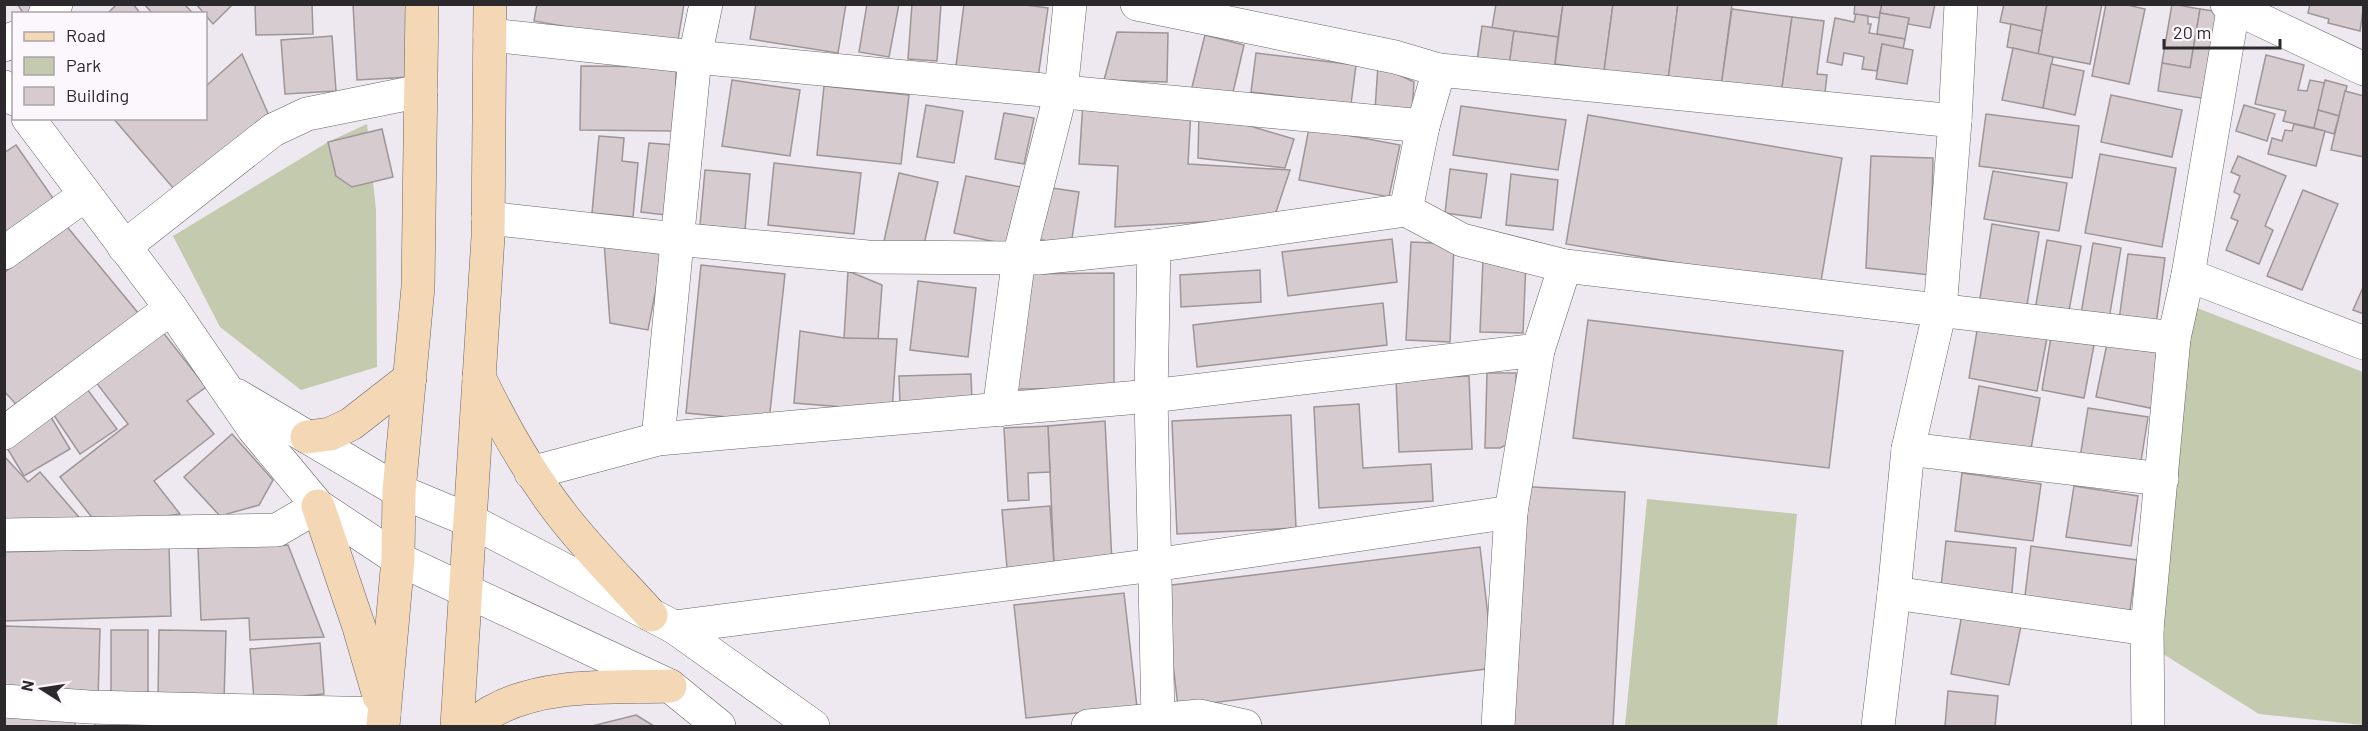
<svg xmlns="http://www.w3.org/2000/svg" width="2368" height="731" font-family="Barlow,sans-serif">
	<rect width="100%" height="100%" fill="#eee8f0"/>
	<g fill="#c3caae">
		<polygon points="367,124 376,210 377,367 301,390 220,327 173,236 328,142"/>
		<polygon points="2197,308 2363,372 2363,725 2259,714 2152,647 2188,337"/>
		<polygon points="1647,499 1797,514 1777,726 1625,726"/>
	</g>
	<g fill="#d6ccd0" stroke="#9e9598" stroke-width="1.5">
		<polygon points="17,4 43,4 32,14 24,14"/>
		<polygon points="117,4 133,4 141,14 107,14"/>
		<polygon points="144,4 184,4 191,11 189,14 153,14"/>
		<polygon points="196,4 233,4 213,24"/>
		<polygon points="255,4 312,4 313,34 256,35"/>
		<polygon points="353,4 406,4 410,77 357,80"/>
		<polygon points="537,4 684,4 677,46 534,21"/>
		<polygon points="756,4 846,4 838,53 750,39"/>
		<polygon points="867,4 899,4 889,57 859,52"/>
		<polygon points="912,4 941,4 937,61 908,59"/>
		<polygon points="964,4 1018,4 1048,8 1038,78 956,66"/>
		<polygon points="1496,4 1563,4 1558,37 1492,28"/>
		<polygon points="1563,4 1613,4 1604,71 1555,64"/>
		<polygon points="1613,4 1678,4 1668,80 1604,71"/>
		<polygon points="1678,4 1732,4 1721,87 1668,80"/>
		<polygon points="1855,4 1882,4 1879,18 1854,14"/>
		<polygon points="1882,4 1935,4 1930,28 1908,24 1909,18 1880,13"/>
		<polygon points="2004,4 2047,4 2042,31 2000,22"/>
		<polygon points="2047,4 2102,4 2090,64 2038,54"/>
		<polygon points="2106,4 2123,4 2145,9 2129,84 2092,76"/>
		<polygon points="2172,4 2200,9 2190,68 2162,63"/>
		<polygon points="2310,4 2364,4 2360,31 2328,23 2329,19 2308,13"/>
		<polygon points="1732,9 1792,17 1781,95 1721,87"/>
		<polygon points="2200,9 2227,13 2213,100 2158,91 2162,63 2190,68"/>
		<polygon points="1880,13 1909,18 1905,39 1877,34"/>
		<polygon points="1856,14 1868,16 1868,24 1871,24 1869,33 1905,39 1903,49 1882,44 1877,71 1862,69 1864,57 1860,56 1844,53 1842,65 1827,62 1835,18 1854,22"/>
		<polygon points="1792,17 1824,21 1817,74 1827,75 1824,101 1781,95"/>
		<polygon points="2011,24 2042,31 2038,54 2007,47"/>
		<polygon points="1482,26 1514,31 1509,66 1477,61"/>
		<polygon points="1514,31 1558,37 1554,71 1509,66"/>
		<polygon points="1117,32 1168,33 1167,82 1104,80"/>
		<polygon points="1205,35 1244,45 1231,101 1191,91"/>
		<polygon points="332,36 336,91 285,94 281,40"/>
		<polygon points="1882,44 1913,50 1907,84 1876,79"/>
		<polygon points="2013,48 2053,57 2043,108 2002,100"/>
		<polygon points="1256,53 1356,65 1351,104 1251,92"/>
		<polygon points="242,54 270,118 180,196 113,118 206,118 206,86"/>
		<polygon points="2266,55 2304,65 2298,90 2307,91 2310,80 2325,83 2314,128 2283,121 2286,111 2255,104"/>
		<polygon points="2051,64 2084,71 2075,115 2043,108"/>
		<polygon points="1378,65 1414,82 1412,112 1375,110"/>
		<polygon points="581,66 676,67 675,131 580,130"/>
		<polygon points="732,80 800,90 790,156 722,146"/>
		<polygon points="2325,80 2347,86 2339,116 2318,110"/>
		<polygon points="824,86 909,95 901,164 817,155"/>
		<polygon points="2345,91 2364,96 2364,157 2331,150"/>
		<polygon points="2111,95 2182,110 2172,157 2101,142"/>
		<polygon points="1083,102 1191,109 1188,164 1290,170 1274,218 1115,227 1118,166 1079,164"/>
		<polygon points="926,105 963,111 954,163 917,157"/>
		<polygon points="2244,105 2275,114 2267,141 2236,131"/>
		<polygon points="1461,106 1566,120 1558,170 1453,155"/>
		<polygon points="2318,110 2339,116 2334,134 2314,128"/>
		<polygon points="1199,111 1294,139 1285,168 1198,158"/>
		<polygon points="1004,113 1034,118 1024,164 995,159"/>
		<polygon points="1986,114 2079,126 2072,178 1979,166"/>
		<polygon points="1588,115 1842,158 1820,287 1566,244"/>
		<polygon points="2294,124 2325,131 2316,166 2268,154 2272,138 2282,141 2285,130 2292,131"/>
		<polygon points="1309,128 1400,145 1389,197 1299,180"/>
		<polygon points="382,129 393,177 352,187 336,176 328,142"/>
		<polygon points="599,136 624,138 622,161 638,163 633,217 592,213"/>
		<polygon points="649,143 674,145 666,215 641,212"/>
		<polygon points="16,145 55,201 4,237 4,153"/>
		<polygon points="2100,154 2176,168 2162,247 2085,233"/>
		<polygon points="1871,156 1933,158 1930,275 1866,268"/>
		<polygon points="2238,156 2286,176 2265,226 2273,230 2259,264 2226,250 2238,221 2231,218 2240,195 2234,192 2240,176 2231,172"/>
		<polygon points="774,163 861,173 854,234 768,225"/>
		<polygon points="1450,169 1487,174 1481,218 1445,213"/>
		<polygon points="705,170 750,174 745,230 700,225"/>
		<polygon points="1993,171 2067,183 2059,231 1984,219"/>
		<polygon points="899,173 938,182 923,249 884,241"/>
		<polygon points="1511,174 1558,180 1553,230 1506,225"/>
		<polygon points="966,176 1021,187 1009,245 954,233"/>
		<polygon points="1045,187 1079,192 1071,245 1037,239"/>
		<polygon points="2303,190 2338,204 2302,290 2267,276"/>
		<polygon points="64,223 139,314 22,411 4,391 4,273"/>
		<polygon points="1992,224 2039,232 2026,311 1979,304"/>
		<polygon points="1392,239 1397,282 1288,296 1282,252"/>
		<polygon points="2047,240 2081,246 2068,316 2035,310"/>
		<polygon points="604,242 663,253 648,330 610,323"/>
		<polygon points="1411,242 1454,244 1450,342 1406,340"/>
		<polygon points="2093,243 2121,248 2109,319 2081,314"/>
		<polygon points="2128,254 2165,258 2156,325 2119,320"/>
		<polygon points="1483,259 1526,262 1523,333 1480,332"/>
		<polygon points="701,265 785,274 769,421 686,413"/>
		<polygon points="1260,270 1261,302 1181,307 1180,275"/>
		<polygon points="848,271 882,285 878,340 844,338"/>
		<polygon points="1114,273 1114,388 1018,389 1018,274"/>
		<polygon points="918,281 976,288 968,357 910,350"/>
		<polygon points="2364,285 2364,314 2353,310"/>
		<polygon points="1383,303 1387,345 1197,367 1193,325"/>
		<polygon points="147,312 206,387 187,401 214,434 154,481 180,514 98,525 60,477 128,424 82,364"/>
		<polygon points="1588,320 1843,351 1829,468 1573,438"/>
		<polygon points="1978,325 2047,338 2037,391 1969,378"/>
		<polygon points="800,331 844,338 897,339 892,411 794,403"/>
		<polygon points="2051,337 2094,345 2084,398 2042,390"/>
		<polygon points="2108,339 2167,352 2155,409 2096,397"/>
		<polygon points="1487,373 1516,373 1515,440 1500,448 1485,448"/>
		<polygon points="971,374 972,402 900,404 899,376"/>
		<polygon points="1469,376 1472,449 1399,452 1396,379"/>
		<polygon points="84,385 117,429 80,454 49,408"/>
		<polygon points="1979,386 2040,398 2029,460 1968,449"/>
		<polygon points="1359,404 1363,468 1431,464 1433,501 1319,508 1314,407"/>
		<polygon points="2088,408 2148,417 2139,474 2079,464"/>
		<polygon points="48,412 70,449 24,476 4,443"/>
		<polygon points="1291,415 1296,528 1177,534 1172,421"/>
		<polygon points="1105,421 1112,563 1054,564 1048,426"/>
		<polygon points="1048,426 1050,472 1028,473 1029,500 1008,501 1004,428"/>
		<polygon points="232,434 273,480 259,505 220,516 184,477"/>
		<polygon points="4,456 28,482 40,472 84,523 4,520"/>
		<polygon points="1962,473 2041,484 2033,541 1955,531"/>
		<polygon points="1517,486 1625,492 1613,726 1505,726"/>
		<polygon points="2074,486 2138,496 2131,546 2066,537"/>
		<polygon points="1050,506 1054,564 1007,568 1002,510"/>
		<polygon points="1946,541 2016,548 2011,603 1940,596"/>
		<polygon points="288,545 324,637 250,640 249,618 201,620 198,548"/>
		<polygon points="2031,546 2137,560 2129,617 2024,604"/>
		<polygon points="169,547 171,616 4,621 4,552"/>
		<polygon points="1480,547 1494,668 1178,707 1164,586"/>
		<polygon points="1124,593 1137,707 1026,718 1014,605"/>
		<polygon points="1963,609 2022,621 2009,685 1951,674"/>
		<polygon points="4,626 100,629 98,700 4,697"/>
		<rect x="111" y="630" width="37" height="69"/>
		<polygon points="159,630 226,631 224,701 158,700"/>
		<polygon points="320,643 324,694 254,700 250,649"/>
		<polygon points="1948,691 1998,696 1995,726 1945,726"/>
		<polygon points="75,714 75,726 4,726 4,715"/>
		<polygon points="636,715 654,726 592,726"/>
		<polygon points="94,720 166,725 166,726 95,726"/>
	</g>
	<g fill="none" stroke-linecap="round" stroke-linejoin="round">
		<defs>
			<g id="minor">
				<polyline points="1137,4 1395,57 1439,70 1423,126 1406,210 1462,240 1565,266 2174,338"/>
				<polyline points="2227,4 2364,69"/>
				<polyline points="45,14 56,4"/>
				<polyline points="490,35 695,57 1423,126"/>
				<polyline points="4,45 14,38"/>
				<polyline points="1439,70 1955,121"/>
				<polyline points="488,218 676,239 868,257 1038,258 1154,246 1406,210"/>
				<polyline points="1154,246 1151,396 1158,718"/>
				<polyline points="124,247 273,130 307,114 421,91"/>
				<polyline points="4,253 85,195"/>
				<polyline points="2188,275 2364,343"/>
				<polyline points="999,410 1019,257 1061,92 1070,4"/>
				<polyline points="4,433 171,308"/>
				<polyline points="658,439 695,57 706,4"/>
				<polyline points="1908,449 2162,479"/>
				<polyline points="531,473 658,439 1151,396 1538,350"/>
				<polyline points="4,535 277,530 318,506"/>
				<polyline points="1894,593 2147,629"/>
				<polyline points="674,627 1154,565 1511,512"/>
				<polyline points="4,701 89,707 384,714"/>
				<polyline points="1088,726 1200,716 1245,726"/>
				<polyline points="1498,726 1511,512 1538,350 1565,266"/>
				<polyline points="1878,726 1894,593 1908,449 1940,310 1955,121 1961,4"/>
				<polyline points="2148,726 2147,629 2174,338 2188,275 2234,4"/>
			</g>
			<g id="tertiary">
				<polyline points="4,87 14,99"/>
				<polyline points="28,118 171,308 253,428 318,506 398,559 670,686 719,726"/>
				<polyline points="236,395 399,491 471,521 674,627 813,726"/>
			</g>
			<g id="secondary">
				<path d="M 479,377 C 503,427 530,475 565,519 C 591,552 622,583 651,615"/>
				<polyline points="307,437 330,434 351,424 410,378"/>
				<polyline points="318,506 359,627 379,696"/>
				<polyline points="383,726 398,559 399,491 418,287 422,4"/>
				<polyline points="457,726 488,237 490,4"/>
				<path d="M 473,726 C 479,722 485,715 491,712 C 544,682 612,688 670,686"/>
			</g>
		</defs>
		<use href="#minor" stroke="#69646a" stroke-width="34"/>
		<use href="#tertiary" stroke="#69646a" stroke-width="34"/>
		<use href="#secondary" stroke="#69646a" stroke-width="34"/>
		<use href="#minor" stroke="#fff" stroke-width="33"/>
		<use href="#tertiary" stroke="#fff" stroke-width="33"/>
		<use href="#secondary" stroke="#f4d7b5" stroke-width="33"/>
	</g>
	<rect width="2368" height="731" fill="none" stroke="#2c292c" stroke-width="12"/>
	<rect x="12" y="12" width="195" height="108" fill="#fcf6fd" stroke="#a9a4a9" stroke-width="1.5"/>
	<rect x="24" y="32" width="30" height="9" fill="#f4d7b5" stroke="#a9a4a9" stroke-width="1.5"/>
	<text x="66" y="42" font-size="18" fill="#2c292c">Road</text>
	<rect x="24" y="57" width="30" height="18" fill="#c3caae" stroke="#a9a4a9" stroke-width="1.5"/>
	<text x="66" y="72" font-size="18" fill="#2c292c">Park</text>
	<rect x="24" y="87" width="30" height="18" fill="#d6ccd0" stroke="#a9a4a9" stroke-width="1.5"/>
	<text x="66" y="102" font-size="18" fill="#2c292c">Building</text>
	<g transform="translate(42 689) rotate(282)" stroke="#fcf6fd" stroke-width="4.5" paint-order="stroke">
	<path d="M0-4.5L10 22L0 15L-10 22Z" fill="#2c292c"/>
	<text y="-9" font-size="16" font-weight="bold" text-anchor="middle" fill="#2c292c">N</text>
	</g>
	<path d="M2164 39v9h116v-9" fill="none" stroke="#2c292c" stroke-width="3"/>
	<text x="2173" y="39" font-size="18" fill="#2c292c" stroke="#fcf6fd" stroke-width="4.5" paint-order="stroke">20 m</text>
</svg>
